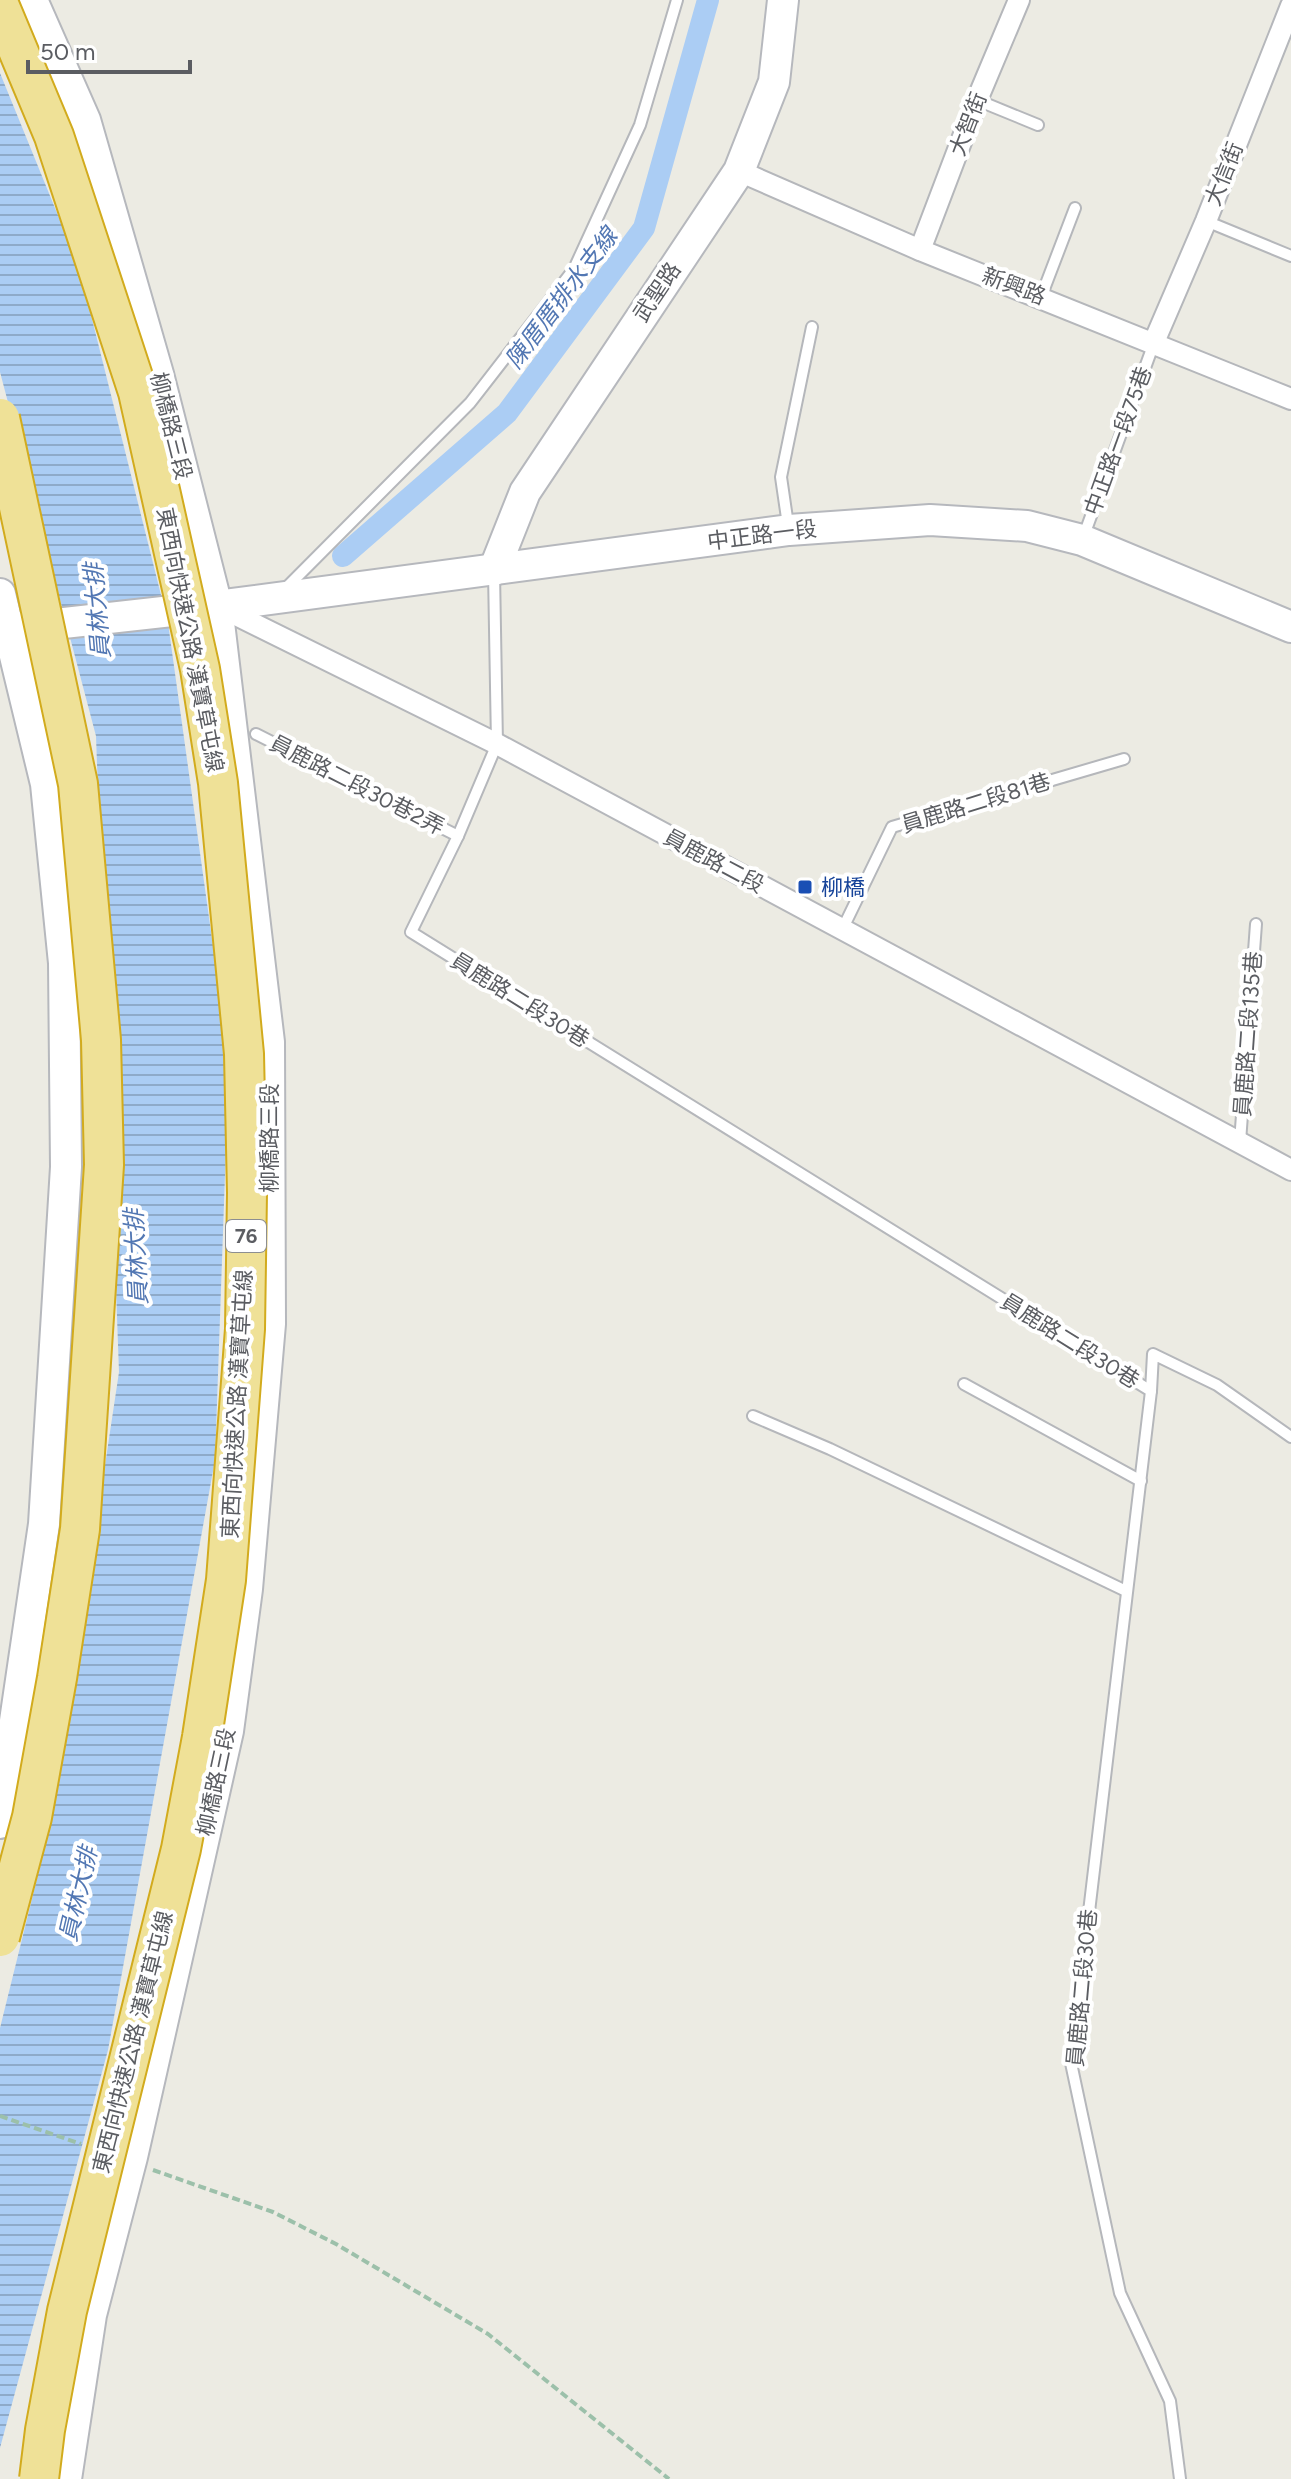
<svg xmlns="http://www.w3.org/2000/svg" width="1291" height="2479" font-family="Figtree,'Noto Sans TC',sans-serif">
	<defs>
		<pattern id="water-rules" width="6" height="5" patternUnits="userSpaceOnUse" patternTransform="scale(2)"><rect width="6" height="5" fill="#abcdf4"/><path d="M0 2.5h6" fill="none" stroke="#8eaac9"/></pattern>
	</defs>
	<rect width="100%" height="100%" fill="#ecebe3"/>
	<polygon fill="url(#water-rules)" points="0,73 79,267 168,623 229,1061 215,1460 108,2050 0,2448 0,2028 52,1818 119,1372 96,736 0,372"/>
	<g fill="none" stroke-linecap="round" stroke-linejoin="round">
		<polyline stroke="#abcdf4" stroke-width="22" points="343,556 507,413 644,228 708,0"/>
		<defs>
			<g id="lane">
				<polyline points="977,100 1038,125"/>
				<polyline points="1206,221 1291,256"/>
				<polyline points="1041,297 1075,208"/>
				<polyline points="788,525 781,477 812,327"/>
				<polyline points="1083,538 1154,343"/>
				<polyline points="494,572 497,744 458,836 411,932 1151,1391 1071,2063 1120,2293 1170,2401 1180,2479"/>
				<polyline points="284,590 470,403 574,269 640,125 677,0"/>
				<polyline points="256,734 458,836"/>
				<polyline points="842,930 892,827 1124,759"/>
				<polyline points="1240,1142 1256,924"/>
				<polyline points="964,1384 1141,1481"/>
				<polyline points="1151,1391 1153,1354 1217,1385 1291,1437"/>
				<polyline points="753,1416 830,1449 1126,1591"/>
			</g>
			<g id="street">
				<polyline points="739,171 920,250 1291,399"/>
				<polyline points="920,250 977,100 1019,0"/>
				<polyline points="1154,342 1206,221 1291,6"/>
				<polyline points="218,606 497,744 1291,1170"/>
			</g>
			<g id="secondary">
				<polyline points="32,0 85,120 158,374 217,606 269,1042 270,1324 247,1589 228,1731 132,2157 91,2315 66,2479"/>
				<polyline points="494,570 525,492 739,171 774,82 783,0"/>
				<polyline points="0,594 46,784 64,963 66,1167 44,1524 0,1823"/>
				<polyline points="0,630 217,606 789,530 930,520 1027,526 1082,540 1291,627"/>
			</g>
		</defs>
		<use href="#lane" stroke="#b5b7bb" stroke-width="14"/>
		<use href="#street" stroke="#b5b7bb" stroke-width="24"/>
		<use href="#secondary" stroke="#b6b8bd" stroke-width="34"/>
		<g stroke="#9cc0aa" stroke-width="4" stroke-dasharray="8 4" stroke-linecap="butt">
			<polyline points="0,2116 81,2144"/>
			<polyline points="153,2170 273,2212 336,2244 488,2334 669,2479"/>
		</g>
		<use href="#lane" stroke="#fff" stroke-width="10"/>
		<use href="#street" stroke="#fff" stroke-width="20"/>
		<use href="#secondary" stroke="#fff" stroke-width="30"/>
		<defs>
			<g id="highway-bridge">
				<polyline points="0,7 54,136 138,392 200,669 218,783 244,1054 247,1193 245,1329 226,1580 202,1737 181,1849 67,2311 45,2430 39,2479"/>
				<polyline points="0,418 78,784 101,1040 104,1165 80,1529 57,1678 32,1817 0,1937"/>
			</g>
		</defs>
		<use href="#highway-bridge" stroke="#d2ab1d" stroke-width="42" stroke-linecap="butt"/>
		<use href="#highway-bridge" stroke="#efe197" stroke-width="38"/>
	</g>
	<rect fill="#1a4fb4" stroke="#fff" stroke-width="3" x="797" y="879" width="16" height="16" rx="4"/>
	<g text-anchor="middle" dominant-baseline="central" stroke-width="8" stroke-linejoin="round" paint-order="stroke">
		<rect fill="#fff" stroke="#8c8e91" stroke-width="2" x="226" y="1220" width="40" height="32" rx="6"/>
		<g font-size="20" font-weight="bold" fill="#5b5d62">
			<text x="246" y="1236">76</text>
		</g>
		<g font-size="22" fill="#5b5d62" stroke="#fff">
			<text transform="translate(968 124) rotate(-69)">大智街</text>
			<text transform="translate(1224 174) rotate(-68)">大信街</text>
			<text transform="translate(1014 286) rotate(21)">新興路</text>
			<text transform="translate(657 292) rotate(-56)">武聖路</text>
			<text transform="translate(171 426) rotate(76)">柳橋路三段</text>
			<text transform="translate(1118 441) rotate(-70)">中正路一段75巷</text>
			<text transform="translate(762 535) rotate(-7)">中正路一段</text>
			<text transform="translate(190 640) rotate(79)">東西向快速公路 漢寶草屯線</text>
			<text transform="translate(357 785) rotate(27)">員鹿路二段30巷2弄</text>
			<text transform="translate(976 803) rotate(-17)">員鹿路二段81巷</text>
			<text transform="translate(714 861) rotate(28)">員鹿路二段</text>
			<text transform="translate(520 1000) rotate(32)">員鹿路二段30巷</text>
			<text transform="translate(1248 1034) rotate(-86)">員鹿路二段135巷</text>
			<text transform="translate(269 1138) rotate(-90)">柳橋路三段</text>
			<text transform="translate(1070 1341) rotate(32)">員鹿路二段30巷</text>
			<text transform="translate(237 1404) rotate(-87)">東西向快速公路 漢寶草屯線</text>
			<text transform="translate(216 1782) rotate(-78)">柳橋路三段</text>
			<text transform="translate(1082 1988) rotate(-85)">員鹿路二段30巷</text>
			<text transform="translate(133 2042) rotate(-76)">東西向快速公路 漢寶草屯線</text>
		</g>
		<g font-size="22" fill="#164399" stroke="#fff" text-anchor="start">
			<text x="821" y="887">柳橋</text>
		</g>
		<g font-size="24" font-style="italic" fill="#5277b3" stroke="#fff">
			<text transform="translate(561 298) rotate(-53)">陳厝厝排水支線</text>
			<text transform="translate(97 611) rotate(-95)">員林大排</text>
			<text transform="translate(136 1257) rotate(-93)">員林大排</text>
			<text transform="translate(78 1894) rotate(-77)">員林大排</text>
		</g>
	</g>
	<path d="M28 60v12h162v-12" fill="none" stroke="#5b5d62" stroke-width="4"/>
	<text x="40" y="60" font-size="24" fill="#5b5d62" stroke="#ffffff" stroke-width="6" paint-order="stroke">50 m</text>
</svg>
